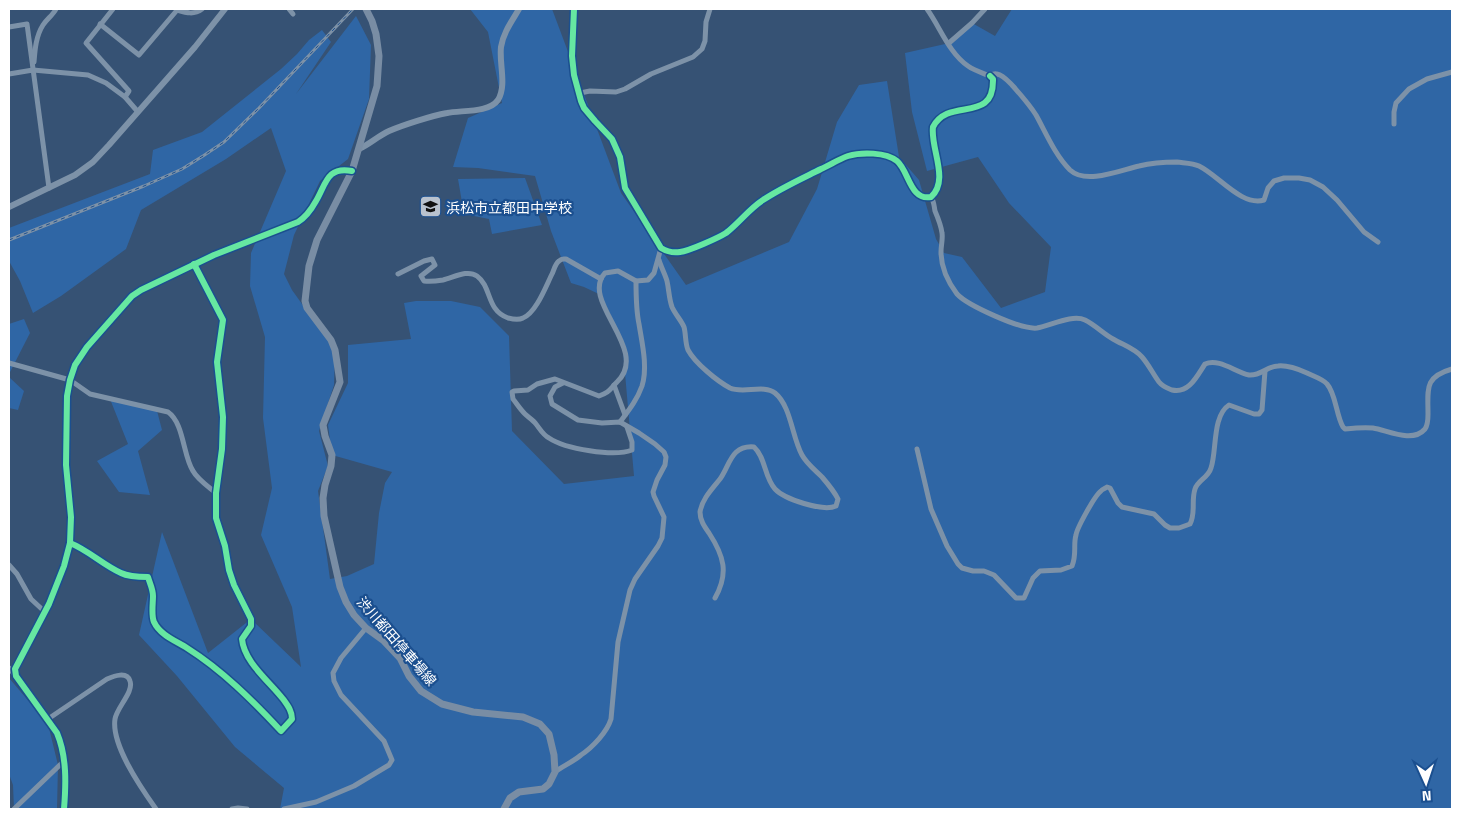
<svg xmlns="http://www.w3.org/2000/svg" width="1461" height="818" font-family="'Titillium Web','Noto Sans JP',sans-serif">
	<rect width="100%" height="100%" fill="#365274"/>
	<g fill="#2f66a5">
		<polygon points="470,9 552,9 621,193 686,285 789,242 817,189 837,122 859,85 887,81 899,157 919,180 936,239 944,253 962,257 1001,308 1045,292 1051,247 1009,203 978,157 927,171 912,112 905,53 954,42 972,23 995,36 1012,9 1452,9 1452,809 280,809 284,788 235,747 177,676 139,635 162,532 208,653 251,619 301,667 292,607 261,535 272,488 263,418 265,337 250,286 251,253 286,171 271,128 226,159 141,210 126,249 61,296 33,313 20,281 9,261 9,228 150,174 153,150 202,132 281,69 297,54 309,40 322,30 331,42 296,94 356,16 371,45 369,99 348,159 320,181 294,235 284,274 292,290 335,350 334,385 319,431 328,466 318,491 330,579 347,576 374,564 379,513 385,483 392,472 332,455 328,425 348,383 348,345 411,339 404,303 416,301 451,301 480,307 509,336 512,431 564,484 634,476 622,339 601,295 584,287 571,283 551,231 535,176 478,168 453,167 468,118 502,103 488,32"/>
		<polygon points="525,178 542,225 492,234 489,219 464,214 458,179"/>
		<polygon points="24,319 30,333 9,374 9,324"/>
		<polygon points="9,377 24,391 18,410 9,408"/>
		<polygon points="110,399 156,407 162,430 138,451 150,495 119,492 97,461 128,444"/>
		<polygon points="9,678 48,724 58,765 57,809 14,809 13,785 9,774"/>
	</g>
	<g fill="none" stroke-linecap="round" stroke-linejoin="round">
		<g stroke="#7d92a8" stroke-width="5">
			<polyline points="113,9 86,43 129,91 125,97"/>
			<polyline points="289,9 293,14"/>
			<path d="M 574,9 L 572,56 L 574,75 L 581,101 L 584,108 L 595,121 L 612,139 L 620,157 L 625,188 L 661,248 C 666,251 674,253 680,252 C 689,251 718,238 726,233 C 739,223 749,209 763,200 C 781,188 801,179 821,169 C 830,165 839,159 848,156 C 861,152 886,152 897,161 C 909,171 910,201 931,197 C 950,180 930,148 933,127 C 949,96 994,125 993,79 L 990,76"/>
			<path d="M 927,9 C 940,27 949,53 968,66 C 975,71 983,73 990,76 C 993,74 994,73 997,74 C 1003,75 1008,81 1012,85 C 1020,94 1029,104 1036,115 C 1046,133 1055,155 1070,170 C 1086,185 1121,170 1139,166 C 1151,163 1165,162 1177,162 C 1184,163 1193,163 1199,166 C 1218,175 1242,207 1264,200 L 1268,188 L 1274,181 L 1284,178 L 1299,178 L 1310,180 L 1323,187 L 1337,200 L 1364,232 L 1378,242"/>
			<path d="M 177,10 C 187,13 194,15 202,9"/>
			<polyline points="100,24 139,55 178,9"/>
			<polyline points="9,27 27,24 49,188"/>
			<polyline points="949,43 972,23 985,9"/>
			<path d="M 34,62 C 35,49 36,36 43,25 C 47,19 53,15 56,9"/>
			<polyline points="9,74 33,70 88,75 106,83 125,97 138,112"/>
			<polyline points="580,93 590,91 616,92 625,89 651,74 693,57 702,49 705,41 706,22 710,9"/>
			<polyline points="1394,124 1394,112 1396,103 1409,89 1427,79 1452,72"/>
			<path d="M 931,197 C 934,201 934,206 935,211 C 938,218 941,225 942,233 C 943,239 941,245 941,252 C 941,267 948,282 957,294 C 967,305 1021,330 1037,328 C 1050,326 1072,314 1085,320 C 1095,325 1104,334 1113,339 C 1123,345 1134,348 1142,357 C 1149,365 1153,374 1159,382 C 1163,387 1167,388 1172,390 C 1189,394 1197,376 1205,364 C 1219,358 1235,372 1249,375 C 1261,376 1267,366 1278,366 C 1288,365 1298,369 1307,373 C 1313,376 1323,379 1327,384 C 1336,394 1336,415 1343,427 L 1345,429 C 1354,428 1364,427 1373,428 C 1387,430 1412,444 1425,429 C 1428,425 1428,418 1428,414 C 1428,389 1424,377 1452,369"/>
			<path d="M 659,260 C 661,267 665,274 667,281 C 669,290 669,299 672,307 C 675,314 681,320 684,327 C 686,334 685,343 688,350 C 695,363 717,381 730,388 C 743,394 764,384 775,393 C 791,406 792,437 802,455 C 807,464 815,470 822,477 C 828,484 834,491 838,499 L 836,506 C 823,512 784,499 775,489 C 764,477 766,458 754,447 C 731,445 730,465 720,479 C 712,489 702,499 700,512 C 700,520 704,526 709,533 C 724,556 729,573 715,598"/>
			<path d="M 398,274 L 424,261 L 432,259 L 435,265 L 421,276 L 424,281 C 431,282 437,281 443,280 C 453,278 467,269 477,276 C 492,287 486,310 508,318 C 512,319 519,320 523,318 C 536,313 546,286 552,274 C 554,270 555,264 559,261 C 562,258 563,259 566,259 L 601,279"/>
			<path d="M 9,363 L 70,380 L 90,394 L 168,412 C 184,423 183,456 193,471 C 198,480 209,487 216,493"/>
			<polyline points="614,385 625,415"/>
			<path d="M 620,422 C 629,410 637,400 642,386 C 648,367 642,343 639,324 C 636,310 636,296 636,281"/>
			<path d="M 627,427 L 632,442 L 632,450 C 614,457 565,449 549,438 C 543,435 540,429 536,424 C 533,420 528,417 525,414 C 520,409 517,404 513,399 L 512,392 L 514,391 L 528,390 L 537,384 L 555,379 L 599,396 C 610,392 609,390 617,382 C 651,350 579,301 605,273 L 618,271 L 636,281 L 648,280 L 654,273 L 661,248"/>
			<path d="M 917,449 L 931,509 L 947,546 L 958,564 L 962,568 L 973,571 L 984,571 L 994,575 L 1016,598 L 1024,598 L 1033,578 L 1040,571 L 1061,570 L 1072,566 C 1077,554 1073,545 1076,535 C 1077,528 1095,495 1101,491 C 1102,489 1106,488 1107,487 L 1110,488 L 1118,503 L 1122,507 L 1154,514 L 1165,525 L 1170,528 L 1179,528 L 1190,524 C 1196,513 1191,501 1195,489 C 1198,480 1208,478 1211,468 C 1217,451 1212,416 1229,405 L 1254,414 L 1259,414 L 1262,410 L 1265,371"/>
			<path d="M 70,543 C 88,550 103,565 121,573 C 129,577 139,577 148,577 C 150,584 153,589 153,596 C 153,604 151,615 154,622 C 160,635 176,641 187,648 C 222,670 253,701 281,731 L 292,719 C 292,711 288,706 283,699 C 269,681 244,662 242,639 L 251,626 L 251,619 L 234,585 L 229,570 L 225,546 L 216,518 L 216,493 L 222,449 L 223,417 L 217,362 L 223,320 L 194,264"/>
			<polyline points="9,565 17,574 31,599 45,612"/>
			<polyline points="9,668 16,676"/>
			<path d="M 48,719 L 107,679 C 114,676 127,671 130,681 C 134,692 117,707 115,719 C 111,745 141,788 156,809"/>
			<path d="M 555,772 C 563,766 573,762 581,755 C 593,747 607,732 611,719 L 618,642 L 630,590 L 635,579 L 658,546 L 662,538 L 664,517 L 654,496 L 653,492 L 657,480 L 665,465 L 666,457 L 664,452 L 655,444 L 639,433 L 620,422 L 602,423 L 578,420 L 552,404 L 550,396 L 555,387 L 563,383"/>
			<polyline points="14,809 64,761"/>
			<polyline points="232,809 238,808 247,809"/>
			<polyline points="284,809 316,802 354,786 389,765 392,760 384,741 341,695 334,681 333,673 341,658 366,628"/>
		</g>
		<g stroke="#7d92a8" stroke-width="6">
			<path d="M 359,149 C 370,144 378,136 389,131 C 403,125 431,116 447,113 C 461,110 489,113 498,100 C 507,85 499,64 501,47 C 503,33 512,21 519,9"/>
			<polyline points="9,207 75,175 93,162 109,145 195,47 225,9"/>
			<path d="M 64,809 C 66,784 67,757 57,733 L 16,676 L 15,669 L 49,604 L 64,566 L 70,543 L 71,517 L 66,465 L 67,396 L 70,380 L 75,365 L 87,347 L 132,296 L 141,290 L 214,255 L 298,222 C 306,217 311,210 316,201 C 326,184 327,166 352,171"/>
		</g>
		<polyline stroke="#798da4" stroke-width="7" points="366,9 372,21 376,34 379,56 377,86 352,171 317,240 309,266 305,301 307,308 331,340 335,350 340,382 323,425 325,436 332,455 331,466 325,485 323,498 324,516 340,587 346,602 354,615 366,628 384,641 400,658 409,676 421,691 442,704 473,712 523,717 540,724 549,734 554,755 555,772 549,784 543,789 519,792 510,798 504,809"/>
		<defs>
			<polyline id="rail" points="9,240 144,186 182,169 203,156 224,142 259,108 353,9"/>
		</defs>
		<use href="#rail" stroke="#7e92a7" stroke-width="3"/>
		<use href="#rail" stroke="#1b4f8f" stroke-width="1" stroke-dasharray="4" stroke-linecap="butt"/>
		<defs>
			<g id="cycleway">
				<path d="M 574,9 L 572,56 L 574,75 L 581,101 L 584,108 L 595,121 L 612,139 L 620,157 L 625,188 L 661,248 C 666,251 674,253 680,252 C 689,251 718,238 726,233 C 739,223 749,209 763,200 C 781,188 801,179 821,169 C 830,165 839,159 848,156 C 861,152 886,152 897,161 C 909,171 910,201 931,197 C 950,180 930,148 933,127 C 949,96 994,125 993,79 L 990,76"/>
				<path d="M 70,543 C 88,550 103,565 121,573 C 129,577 139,577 148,577 C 150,584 153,589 153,596 C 153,604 151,615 154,622 C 160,635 176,641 187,648 C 222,670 253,701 281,731 L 292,719 C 292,711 288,706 283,699 C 269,681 244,662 242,639 L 251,626 L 251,619 L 234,585 L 229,570 L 225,546 L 216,518 L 216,493 L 222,449 L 223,417 L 217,362 L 223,320 L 194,264"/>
				<path d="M 64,809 C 66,784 67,757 57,733 L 16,676 L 15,669 L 49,604 L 64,566 L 70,543 L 71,517 L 66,465 L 67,396 L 70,380 L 75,365 L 87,347 L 132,296 L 141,290 L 214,255 L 298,222 C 306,217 311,210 316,201 C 326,184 327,166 352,171"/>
			</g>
		</defs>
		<use href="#cycleway" stroke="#1b4f8f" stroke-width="9"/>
		<use href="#cycleway" stroke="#66e7a1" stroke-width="6"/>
	</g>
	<defs>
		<symbol id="school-square" viewBox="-11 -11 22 22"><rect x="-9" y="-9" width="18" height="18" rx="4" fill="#b9c2ce" stroke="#1b4f8f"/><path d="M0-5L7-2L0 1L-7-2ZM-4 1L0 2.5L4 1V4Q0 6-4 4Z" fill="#111"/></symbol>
	</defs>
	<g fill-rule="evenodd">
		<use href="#school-square" x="418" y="194" width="25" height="25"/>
	</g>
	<g text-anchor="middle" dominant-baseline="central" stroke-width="4.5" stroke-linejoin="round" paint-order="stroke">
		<g font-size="14" fill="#fff" stroke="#1b4f8f" text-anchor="start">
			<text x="446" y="207">浜松市立都田中学校</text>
		</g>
		<g font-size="14" fill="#fff" stroke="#1b4f8f">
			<text transform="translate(397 641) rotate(49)">渋川都田停車場線</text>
		</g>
	</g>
	<rect width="1461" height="818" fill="none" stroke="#ffffff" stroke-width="20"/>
	<g transform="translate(1426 783) rotate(177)" stroke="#1b4f8f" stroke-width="4" paint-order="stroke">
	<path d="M0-4L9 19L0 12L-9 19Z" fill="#ffffff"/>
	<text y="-8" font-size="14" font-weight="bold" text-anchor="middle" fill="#ffffff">N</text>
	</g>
</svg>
